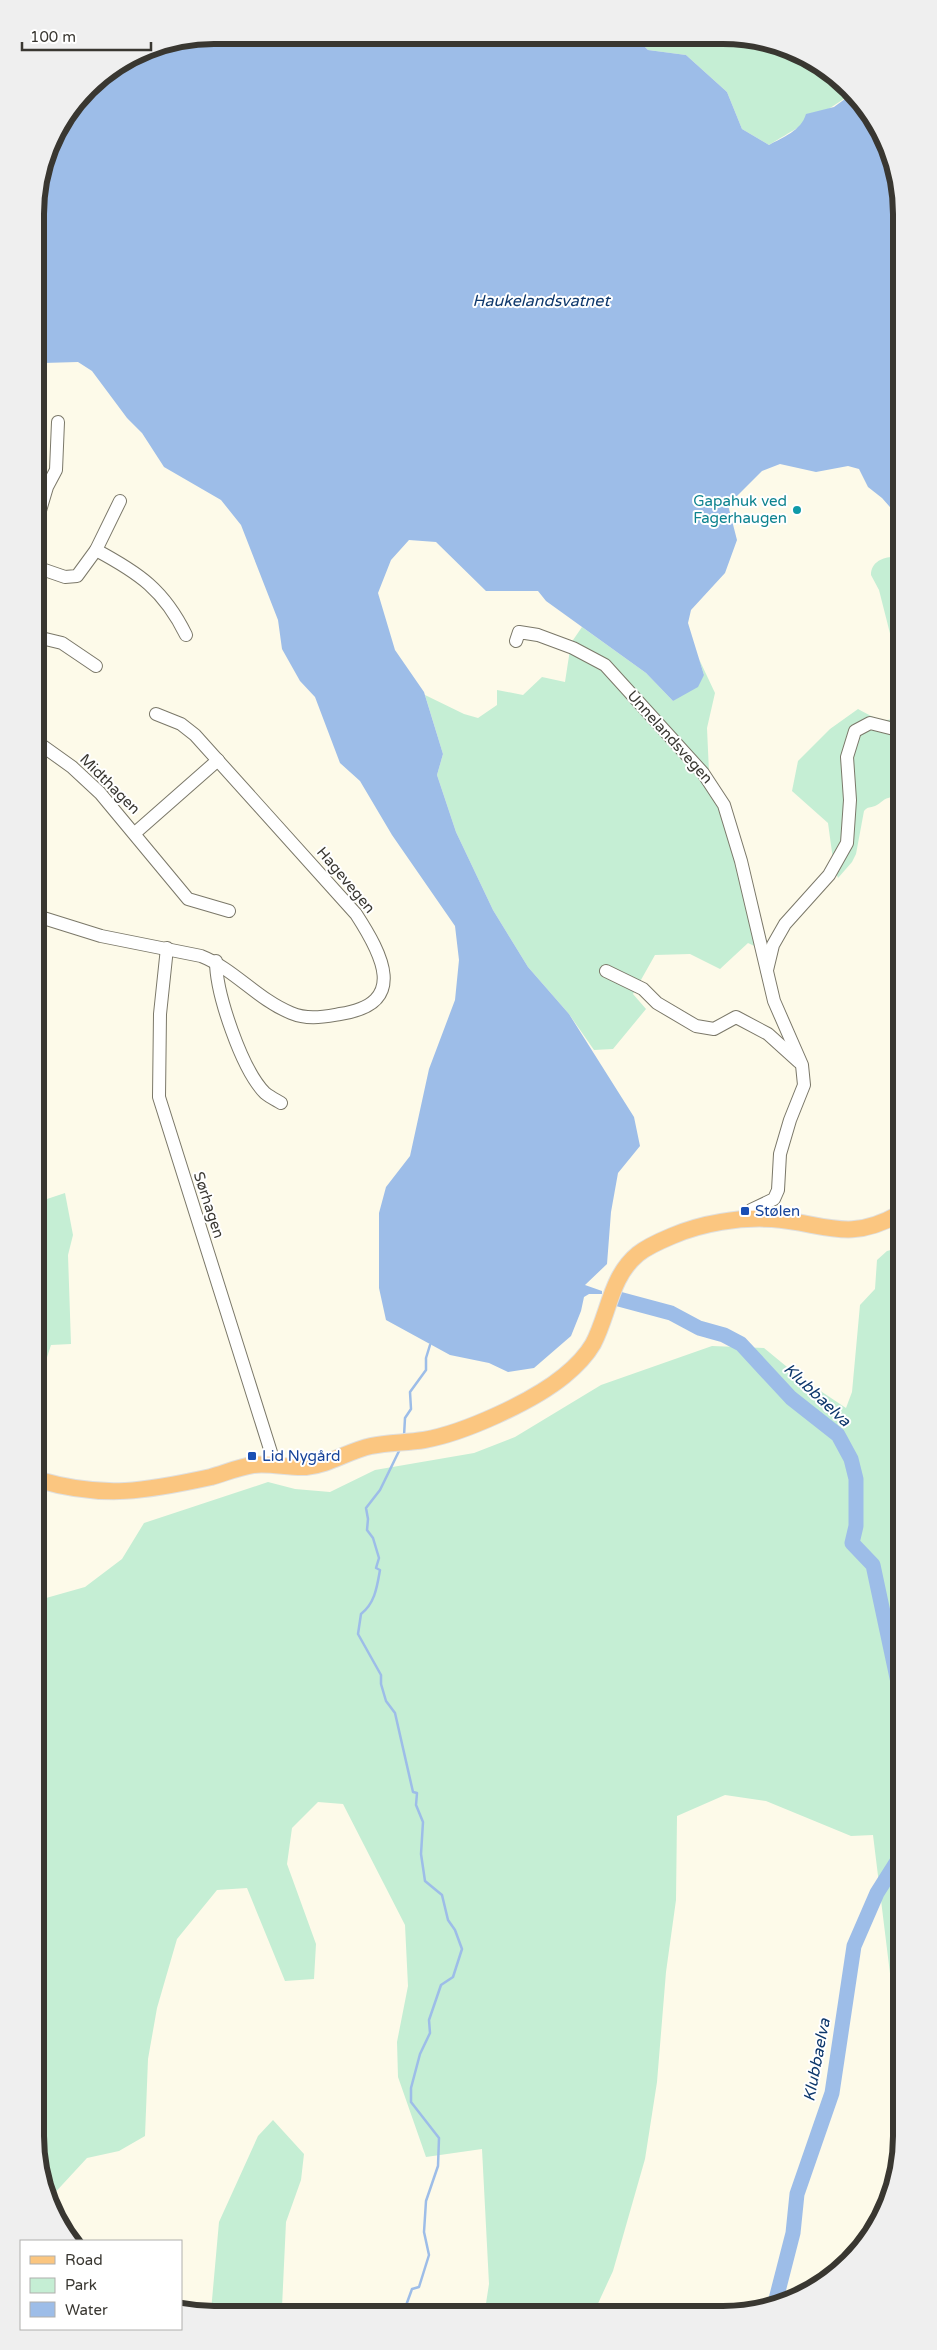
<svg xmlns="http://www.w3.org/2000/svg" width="937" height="2350" font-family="'Varela Round',sans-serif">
	<rect width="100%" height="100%" fill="#fdfae9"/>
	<g fill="#c5eed4">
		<path d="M 636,38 L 759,39 L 841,80 L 848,87 L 847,96 C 845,100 779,139 769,145 L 742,129 L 727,92 L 686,55 L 648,50 Z"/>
		<path d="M 891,557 L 897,563 L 897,661 L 879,590 L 871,575 C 871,563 881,558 891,557 Z"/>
		<polygon points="582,627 646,673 673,701 704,675 699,659 715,693 707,728 709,772 765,951 748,943 720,969 690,954 655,955 633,994 646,1009 613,1049 594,1050 569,1014 528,967 493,910 456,832 437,775 443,754 425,695 464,714 478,718 497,705 497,690 523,695 542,677 565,682 571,643"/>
		<path d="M 858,709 C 870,715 885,727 898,715 L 898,797 C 883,797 886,800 875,806 C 870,808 868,806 864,811 L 856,854 L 852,862 L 838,878 L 834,867 L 828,823 L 792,791 L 798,761 L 830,729 Z"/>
		<polygon points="65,1193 73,1235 68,1255 71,1344 51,1345 39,1382 38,1202"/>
		<polygon points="899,1248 901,2063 873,1835 851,1836 766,1801 725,1795 677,1816 676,1900 666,1972 657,2082 645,2159 613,2271 595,2310 485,2310 489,2284 482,2149 426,2157 398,2077 397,2042 408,1986 405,1925 343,1804 318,1802 292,1828 287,1864 316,1944 314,1979 285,1981 247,1888 217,1890 177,1939 157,2008 148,2059 145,2136 119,2151 87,2158 50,2198 41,2182 39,1600 85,1587 122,1559 144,1523 268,1482 295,1489 330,1492 375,1470 474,1453 515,1437 601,1385 712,1346 764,1348 798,1376 846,1408 852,1392 860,1305 875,1289 877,1260 887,1251"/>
		<polygon points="273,2120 304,2154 301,2180 286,2222 282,2307 279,2311 211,2311 219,2222 258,2136"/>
	</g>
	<path fill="#9dbde8" d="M 214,35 L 636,38 L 648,50 L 686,55 L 727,92 L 742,129 L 769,145 C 783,137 801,131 806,114 L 834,107 L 845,99 L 848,87 L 878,124 L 896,168 L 897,515 L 882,498 L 868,487 L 859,469 L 848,466 L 816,472 L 780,464 L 762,471 L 728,505 L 737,540 L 725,573 L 691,610 L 688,623 L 704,675 L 698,687 L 673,701 L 646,673 L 546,601 L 538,591 L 486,591 L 436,542 L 409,540 L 391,560 L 378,593 L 395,650 L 424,692 L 443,754 L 437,775 L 456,832 L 493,910 L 528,967 L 569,1014 L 634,1117 L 640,1146 L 618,1173 L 611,1212 L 607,1264 L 585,1285 L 602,1291 L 602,1294 L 589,1294 L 584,1297 L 581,1311 L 571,1336 L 534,1368 L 508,1372 L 489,1363 L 450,1355 L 386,1320 L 379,1288 L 379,1213 L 386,1187 L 410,1156 L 429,1069 L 455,1000 L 459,960 L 455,926 L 392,835 L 360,781 L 340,763 L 315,697 L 300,681 L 282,649 L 278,620 L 241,525 L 221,500 L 164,467 L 142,433 L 127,418 L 92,371 L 78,362 L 43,363 L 36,368 L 35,202 L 54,134 L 96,80 L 146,48 Z"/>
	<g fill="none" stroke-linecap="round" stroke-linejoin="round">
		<g stroke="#9dbde8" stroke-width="2.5">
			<polyline points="404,1436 405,1418 411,1409 410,1392 426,1370 426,1358 430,1345"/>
			<path d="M 400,1449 L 380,1490 L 366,1508 L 368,1519 L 367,1530 L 373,1538 L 379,1558 L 376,1568 L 380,1570 C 377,1587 375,1603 361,1614 L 358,1634 L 381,1675 L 381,1684 L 386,1701 L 395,1713 L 413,1792 L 417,1793 L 416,1805 L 423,1822 L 421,1854 L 425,1881 L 442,1895 L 448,1920 L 455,1930 L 462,1949 L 453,1977 L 441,1985 L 429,2020 L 430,2033 L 420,2054 L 411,2088 L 411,2102 L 439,2138 L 438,2166 L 426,2201 L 424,2232 L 429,2255 L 419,2287 L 412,2289 L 404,2311"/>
		</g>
		<g stroke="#9dbde8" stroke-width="15">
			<polyline points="615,1298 671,1313 699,1328 724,1335 741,1344 791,1398 838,1435 851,1459 856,1479 856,1526 852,1543 873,1565 900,1692"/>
			<polyline points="774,2307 793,2233 797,2194 832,2093 854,1946 877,1893 901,1855"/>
		</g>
		<defs>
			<g id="minor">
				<polyline points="36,524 47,487 56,470 58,422"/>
				<path d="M 96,550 C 139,573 164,590 186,635"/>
				<polyline points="36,567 65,577 77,576 96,550 120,501"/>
				<polyline points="37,637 62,643 96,666"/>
				<polyline points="516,641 519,632 538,635 573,648 605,665 703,773 724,805 741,861 774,1001 802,1065 804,1085 790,1120 780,1154 778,1190 774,1199 751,1210 748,1219"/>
				<polyline points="37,742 72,767 100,793 188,899 229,911"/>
				<polyline points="135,833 218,760"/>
				<path d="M 37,916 L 101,936 L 201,956 C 234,969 257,999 291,1013 C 308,1020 322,1017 340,1014 C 409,1004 382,954 356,914 L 195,735 L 181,724 L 156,714"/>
				<polyline points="167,948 160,1014 159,1097 275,1465"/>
				<path d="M 216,961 C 216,994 242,1070 265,1093 C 270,1097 276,1100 281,1103"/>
				<polyline points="767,970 773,945 785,924 829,875 847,843 850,800 847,757 855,731 870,723 898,730"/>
				<polyline points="606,971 643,989 657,1003 696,1026 714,1029 736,1017 768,1034 799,1062"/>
			</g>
			<path id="major" d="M 39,1480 C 104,1499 147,1491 211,1477 C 225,1473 239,1467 253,1465 C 271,1463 289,1468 306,1467 C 329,1465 348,1451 371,1446 C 388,1442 406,1443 424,1440 C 464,1433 532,1402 564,1376 C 575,1367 586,1356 593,1344 C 609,1314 610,1277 638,1254 C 648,1246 660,1241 672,1236 C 702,1223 740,1217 772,1219 C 825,1223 848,1243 899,1214"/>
		</defs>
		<use href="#minor" stroke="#7b7869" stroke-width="14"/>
		<use href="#major" stroke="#dfdfde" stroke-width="18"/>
		<use href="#minor" stroke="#fff" stroke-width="12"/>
		<use href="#major" stroke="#fbc680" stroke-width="16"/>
	</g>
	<circle fill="#0f9aa8" stroke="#fff" stroke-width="2" cx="797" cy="510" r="5"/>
	<g fill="#1a4fb4" stroke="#fff" stroke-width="2">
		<rect x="740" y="1206" width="10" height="10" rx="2.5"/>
		<rect x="247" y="1451" width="10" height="10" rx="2.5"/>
	</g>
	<g text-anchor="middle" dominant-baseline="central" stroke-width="4" stroke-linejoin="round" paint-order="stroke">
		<g font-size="15" fill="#0d838f" stroke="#fff" text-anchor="end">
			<text x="787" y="501">Gapahuk ved<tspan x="787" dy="17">Fagerhaugen</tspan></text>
		</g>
		<g font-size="15" fill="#393731" stroke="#fff">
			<text transform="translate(670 737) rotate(48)">Unnelandsvegen</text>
			<text transform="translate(110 784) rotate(45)">Midthagen</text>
			<text transform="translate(346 880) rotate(50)">Hagevegen</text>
			<text transform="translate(209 1205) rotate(72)">Sørhagen</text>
		</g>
		<g font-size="15" fill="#164399" stroke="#fff" text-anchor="start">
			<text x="755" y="1211">Stølen</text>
			<text x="262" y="1456">Lid Nygård</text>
		</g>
		<g font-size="16" font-style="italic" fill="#0e386c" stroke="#fff">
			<text x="541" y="301">Haukelandsvatnet</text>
			<text transform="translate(817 1395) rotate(43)">Klubbaelva</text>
			<text transform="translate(817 2060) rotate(-79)">Klubbaelva</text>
		</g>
	</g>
	<path d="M0 0H937V2350H0ZM214 44H723A170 170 0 0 1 893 214V2136A170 170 0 0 1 723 2306H214A170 170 0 0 1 44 2136V214A170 170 0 0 1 214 44Z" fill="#efefef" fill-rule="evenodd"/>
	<path fill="none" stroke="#393731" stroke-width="6" d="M214 44H723A170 170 0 0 1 893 214V2136A170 170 0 0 1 723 2306H214A170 170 0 0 1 44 2136V214A170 170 0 0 1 214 44Z"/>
	<rect x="20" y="2240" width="162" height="90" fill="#ffffff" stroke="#b0afad"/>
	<rect x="30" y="2256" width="25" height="8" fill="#fbc680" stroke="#b0afad"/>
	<text x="65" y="2265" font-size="15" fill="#393731">Road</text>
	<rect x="30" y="2278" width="25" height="15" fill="#c5eed4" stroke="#b0afad"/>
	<text x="65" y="2290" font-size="15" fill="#393731">Park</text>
	<rect x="30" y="2302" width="25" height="15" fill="#9dbde8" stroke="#b0afad"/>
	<text x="65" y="2315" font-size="15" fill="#393731">Water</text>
	<path d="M22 42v8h129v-8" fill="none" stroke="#393731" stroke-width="2.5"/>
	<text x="30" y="42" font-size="15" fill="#393731" stroke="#ffffff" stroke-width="4" paint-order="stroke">100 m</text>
</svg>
